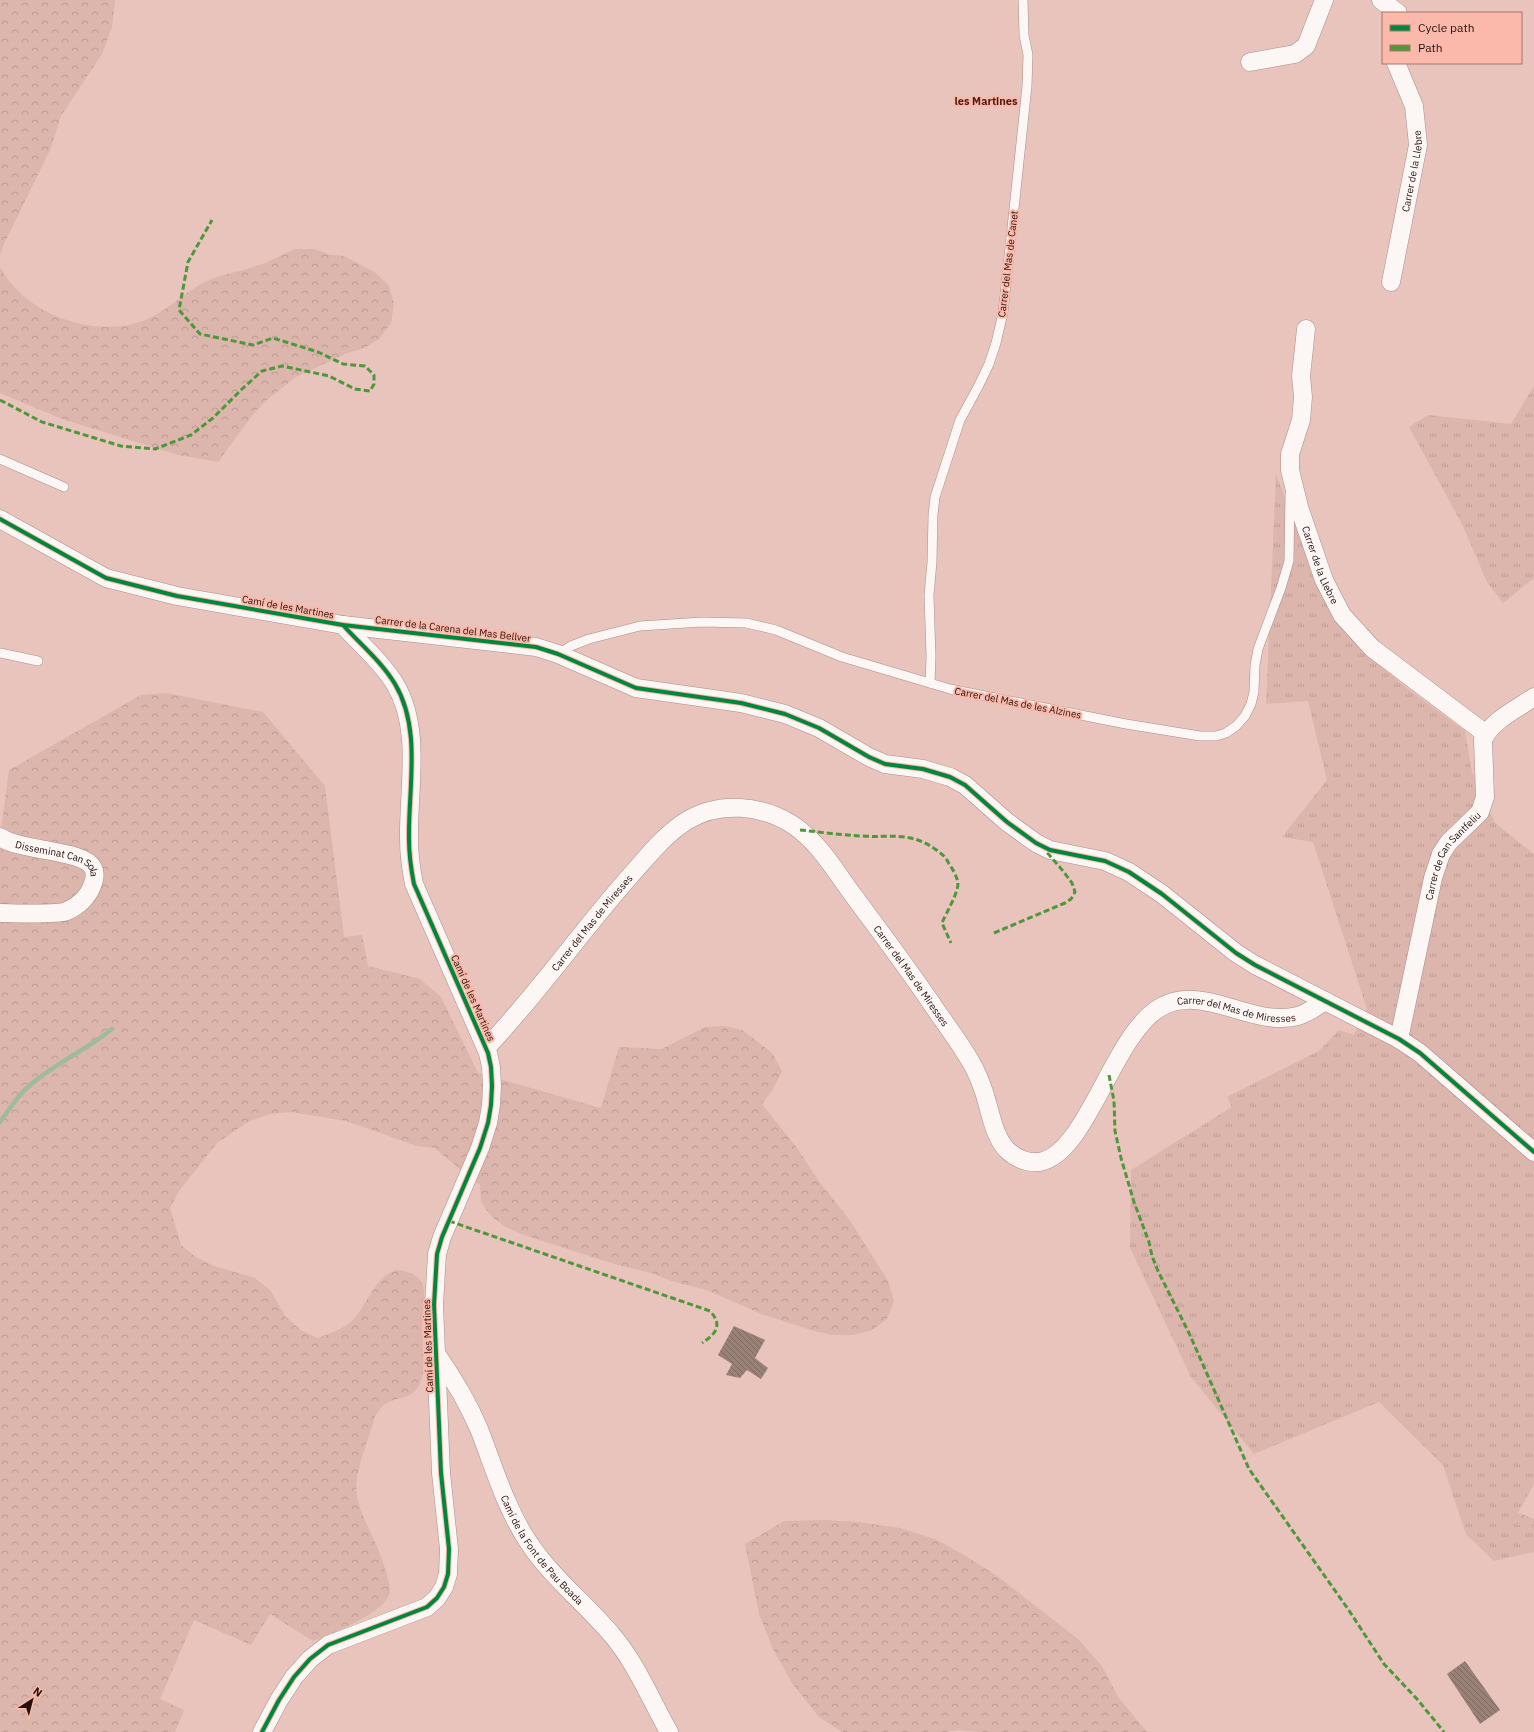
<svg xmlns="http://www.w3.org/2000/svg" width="1534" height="1732" font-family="'IBM Plex Sans',sans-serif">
	<defs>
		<pattern id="grass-tufts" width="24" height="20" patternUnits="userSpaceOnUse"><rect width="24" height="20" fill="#dcb5ac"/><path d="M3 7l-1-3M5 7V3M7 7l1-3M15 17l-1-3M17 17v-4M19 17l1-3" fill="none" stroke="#bd9b93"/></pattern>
		<pattern id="forest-crowns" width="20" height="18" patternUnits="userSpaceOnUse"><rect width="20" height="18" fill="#dcb5ac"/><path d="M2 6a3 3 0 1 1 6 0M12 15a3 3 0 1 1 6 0" fill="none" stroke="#bd9b93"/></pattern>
		<pattern id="building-back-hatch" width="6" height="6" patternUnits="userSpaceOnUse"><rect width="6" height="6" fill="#9a8177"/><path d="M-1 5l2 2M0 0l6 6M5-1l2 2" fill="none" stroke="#7e6860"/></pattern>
	</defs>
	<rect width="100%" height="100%" fill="#e8c4bc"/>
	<g fill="url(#grass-tufts)">
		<polygon points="1534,386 1534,578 1503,603 1487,582 1463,526 1409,427 1428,415 1511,424"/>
		<polygon points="1276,474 1304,548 1331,610 1400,683 1465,731 1472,772 1495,823 1534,854 1534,1484 1518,1513 1508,1509 1519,1525 1534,1530 1534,1552 1494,1561 1466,1534 1443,1465 1379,1402 1254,1454 1191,1377 1130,1248 1131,1170 1232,1107 1227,1097 1319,1051 1339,1030 1354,1035 1367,1009 1313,842 1282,837 1327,780 1308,701 1266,704"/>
	</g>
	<g fill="url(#forest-crowns)">
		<polygon points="0,0 115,0 112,27 102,54 61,116 50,150 3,246 0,255"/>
		<path d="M 295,249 L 314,249 L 331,255 L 344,256 L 376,273 L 389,286 L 394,304 L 391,323 L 380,338 L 365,348 L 347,353 L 296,377 L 267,400 L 254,413 L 218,462 L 178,455 L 62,419 L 0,393 L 0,267 C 24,313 90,338 140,322 C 165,314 183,292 207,281 C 224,273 244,271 262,264 C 273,260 284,254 295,249 Z"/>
		<path d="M 166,693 L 263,712 L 325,786 L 344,937 L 362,935 L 368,966 L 420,979 L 441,997 L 478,1073 L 601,1108 L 619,1047 L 662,1049 L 705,1027 L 724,1026 L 742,1030 L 757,1041 L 773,1054 L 782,1071 L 773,1089 L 762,1104 L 797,1148 L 820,1183 L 849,1219 L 888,1281 L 894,1301 L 887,1319 L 872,1330 L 853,1335 L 832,1335 L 814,1331 L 761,1314 L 707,1290 L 671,1281 L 651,1273 L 614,1264 L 524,1235 L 506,1227 L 492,1217 L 481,1202 L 480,1185 L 434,1148 L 417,1146 L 346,1121 L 292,1112 L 270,1114 L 248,1122 L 217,1143 L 179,1191 L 170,1208 L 181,1245 L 196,1257 L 214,1266 L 255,1278 L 270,1290 L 286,1317 L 302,1331 L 318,1338 C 330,1333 344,1329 353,1320 C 366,1307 375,1277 394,1271 C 402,1268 416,1274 421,1281 C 423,1284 424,1289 424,1292 C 425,1305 422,1317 422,1329 C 422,1346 426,1365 421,1381 C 414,1400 399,1396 387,1403 C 381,1406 379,1411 375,1416 C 369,1439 353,1474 357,1496 C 360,1512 368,1527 375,1542 C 379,1550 391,1583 390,1591 C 388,1612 331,1634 313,1641 L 270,1614 L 251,1645 L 194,1620 L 160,1699 L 184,1710 L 175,1732 L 0,1732 L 0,837 L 9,770 L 141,695 Z"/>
		<polygon points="1507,1508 1534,1519 1534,1530 1519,1525"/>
		<polygon points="824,1520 858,1522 900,1528 937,1540 966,1556 997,1576 1078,1639 1102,1666 1118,1697 1147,1732 978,1732 959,1730 946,1732 842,1732 819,1717 792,1683 773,1649 759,1614 745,1544 784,1521"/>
	</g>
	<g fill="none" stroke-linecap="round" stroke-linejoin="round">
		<path stroke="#9ebc9c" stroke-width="4.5" d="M 0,1122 C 9,1110 17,1096 29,1086 C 54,1064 86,1050 112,1029"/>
	</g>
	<g fill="url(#building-back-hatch)">
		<polygon points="734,1326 765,1340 755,1358 768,1368 761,1379 747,1370 740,1378 726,1375 732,1364 718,1355"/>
		<polygon points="1465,1661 1500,1710 1480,1724 1447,1674"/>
	</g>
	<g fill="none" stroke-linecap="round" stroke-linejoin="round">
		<defs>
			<g id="lane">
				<polyline points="0,459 64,487"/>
				<polyline points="0,653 38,661"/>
				<polyline points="558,654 571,646 589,639 640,626 702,622 746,623 776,630 842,657 950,689 1126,724 1200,736 1216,736 1226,733 1236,726 1245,716 1251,704 1254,692 1255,665 1258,649 1281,588 1289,561 1290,493"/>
				<polyline points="930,683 931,657 929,595 932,562 933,515 935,497 960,420 978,387 989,364 996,343 1003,313 1027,86 1028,55 1024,35 1023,0"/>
			</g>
			<g id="street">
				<polyline points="1381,0 1398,13"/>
				<polyline points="1250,62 1295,54 1306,46 1324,0"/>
				<path id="s1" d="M 1391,282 L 1418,145 L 1414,106 L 1396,63"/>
				<path id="s2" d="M 1306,329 L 1301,376 L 1303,397 L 1301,420 L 1290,454 L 1290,470 L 1299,507 L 1324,580 L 1342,615 L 1372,648 L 1486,734"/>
				<polyline points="0,519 106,578 177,596 343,625 536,647 558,654 636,688 741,703 785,714 819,728 869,757 885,764 923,769 950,777 965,785 1007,822 1036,843 1050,850 1105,861 1129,872 1162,894 1236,953 1255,965 1399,1039 1420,1053 1534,1152"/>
				<path id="s3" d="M 0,837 C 22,852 83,849 93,868 C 96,873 94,881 92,886 C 88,897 78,906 67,911 C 58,915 12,913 0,913"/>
				<path id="s4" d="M 1399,1039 L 1433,878 L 1441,854 L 1449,842 L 1480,812 L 1485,797 L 1483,740 C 1492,720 1517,709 1534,697"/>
				<path id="s5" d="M 486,1048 C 538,994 581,931 631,875 C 648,856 666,833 688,820 C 720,801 762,805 793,825 C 820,843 837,874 856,899 C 884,937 912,974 938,1013 C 950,1030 962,1046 972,1064 C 977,1073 981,1083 984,1092 C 990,1110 993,1134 1006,1149 C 1015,1158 1026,1163 1039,1162 C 1087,1155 1113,1033 1161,1007 C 1204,983 1252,1028 1298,1016 C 1308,1013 1316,1007 1325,1001"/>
				<path id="s6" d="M 437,1355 C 453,1378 468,1403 479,1429 C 494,1467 505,1506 527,1540 C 550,1576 585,1603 612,1635 C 636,1663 651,1700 669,1732"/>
				<path d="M 262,1732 L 279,1700 L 294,1677 L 310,1659 L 328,1645 L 427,1607 L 437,1598 L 444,1587 L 448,1574 L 449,1549 L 441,1473 L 434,1305 L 437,1254 L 442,1237 L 480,1148 L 488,1123 L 491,1105 L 492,1086 L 491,1067 L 488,1053 L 414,884 C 411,869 409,854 409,839 C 408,789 422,729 395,684 C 381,661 360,644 343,625"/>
			</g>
		</defs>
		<use href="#lane" stroke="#a98e87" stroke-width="10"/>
		<use href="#street" stroke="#a98e87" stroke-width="19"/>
		<use href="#lane" stroke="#fcf6f5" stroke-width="9"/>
		<use href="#street" stroke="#fcf6f5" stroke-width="18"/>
		<g stroke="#4e973b" stroke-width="3" stroke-dasharray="6 3" stroke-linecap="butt">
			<polyline points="0,400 42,422 121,446 155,449 191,435 213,418 242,389 262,371 282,366 329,376 355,389 370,391 374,384 374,375 365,366 343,364 318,352 273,338 253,345 200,334 179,310 188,262 212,220"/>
			<path d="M 800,830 C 820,832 841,835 861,836 C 889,838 910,831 935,849 C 941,853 946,857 949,864 C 953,869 957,877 958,883 C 958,894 946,913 942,923 L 951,943"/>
			<polyline points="994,933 1065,903 1071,899 1075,892 1072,883 1063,871 1045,850"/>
			<polyline points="1109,1075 1114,1101 1115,1131 1121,1158 1134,1202 1149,1242 1152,1256 1158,1271 1189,1333 1249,1469 1348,1609 1384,1664 1417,1699 1444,1732"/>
			<path d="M 449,1221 L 710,1311 C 723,1325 716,1334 702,1343"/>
		</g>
		<defs>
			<g id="cycleway">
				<polyline points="0,519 106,578 177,596 343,625 536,647 558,654 636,688 741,703 785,714 819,728 869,757 885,764 923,769 950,777 965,785 1007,822 1036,843 1050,850 1105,861 1129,872 1162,894 1236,953 1255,965 1399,1039 1420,1053 1534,1152"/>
				<path d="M 262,1732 L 279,1700 L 294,1677 L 310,1659 L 328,1645 L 427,1607 L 437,1598 L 444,1587 L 448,1574 L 449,1549 L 441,1473 L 434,1305 L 437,1254 L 442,1237 L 480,1148 L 488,1123 L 491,1105 L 492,1086 L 491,1067 L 488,1053 L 414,884 C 411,869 409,854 409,839 C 408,789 422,729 395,684 C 381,661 360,644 343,625"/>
			</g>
		</defs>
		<use href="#cycleway" stroke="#fab9aa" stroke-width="6"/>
		<use href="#cycleway" stroke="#00873e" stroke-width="4"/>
	</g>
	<g text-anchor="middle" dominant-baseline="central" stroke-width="4" stroke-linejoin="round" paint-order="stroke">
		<g font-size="10" fill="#27100b" stroke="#fab9aa">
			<text stroke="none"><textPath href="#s1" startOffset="113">Carrer de la Llebre</textPath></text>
			<text transform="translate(1008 264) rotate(-83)">Carrer del Mas de Canet</text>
			<text stroke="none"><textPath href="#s2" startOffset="243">Carrer de la Llebre</textPath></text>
			<text transform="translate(288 607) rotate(10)">Camí de les Martines</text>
			<text transform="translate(453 629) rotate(7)">Carrer de la Carena del Mas Bellver</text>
			<text transform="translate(1018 703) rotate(11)">Carrer del Mas de les Alzines</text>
			<text stroke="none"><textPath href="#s4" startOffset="194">Carrer de Can Santfeliu</textPath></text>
			<text stroke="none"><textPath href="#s3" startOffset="63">Disseminat Can Sola</textPath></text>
			<text stroke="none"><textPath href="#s5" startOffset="164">Carrer del Mas de Miresses</textPath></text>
			<text stroke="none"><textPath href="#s5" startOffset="608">Carrer del Mas de Miresses</textPath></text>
			<text transform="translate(473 998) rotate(66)">Camí de les Martines</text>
			<text stroke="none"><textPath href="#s5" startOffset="1123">Carrer del Mas de Miresses</textPath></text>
			<text transform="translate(428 1346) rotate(-92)">Camí de les Martines</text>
			<text stroke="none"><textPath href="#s6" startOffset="223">Camí de la Font de Pau Boada</textPath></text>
		</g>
		<g font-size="11" font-weight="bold" fill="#4f1c12" stroke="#fab9aa">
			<text x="986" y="101">les Martines</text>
		</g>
	</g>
	<rect x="1382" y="12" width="140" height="52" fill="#fab9aa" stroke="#a6756a"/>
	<rect x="1390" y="25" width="20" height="6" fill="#00873e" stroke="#a6756a"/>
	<text x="1418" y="32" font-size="12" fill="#27100b">Cycle path</text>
	<rect x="1390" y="45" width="20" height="6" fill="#4e973b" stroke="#a6756a"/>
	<text x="1418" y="52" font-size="12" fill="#27100b">Path</text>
	<g transform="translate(32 1700) rotate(36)" stroke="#fab9aa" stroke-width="3" paint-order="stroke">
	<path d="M0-3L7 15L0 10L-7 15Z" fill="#27100b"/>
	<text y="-6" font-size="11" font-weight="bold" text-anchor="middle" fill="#27100b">N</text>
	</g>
</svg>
